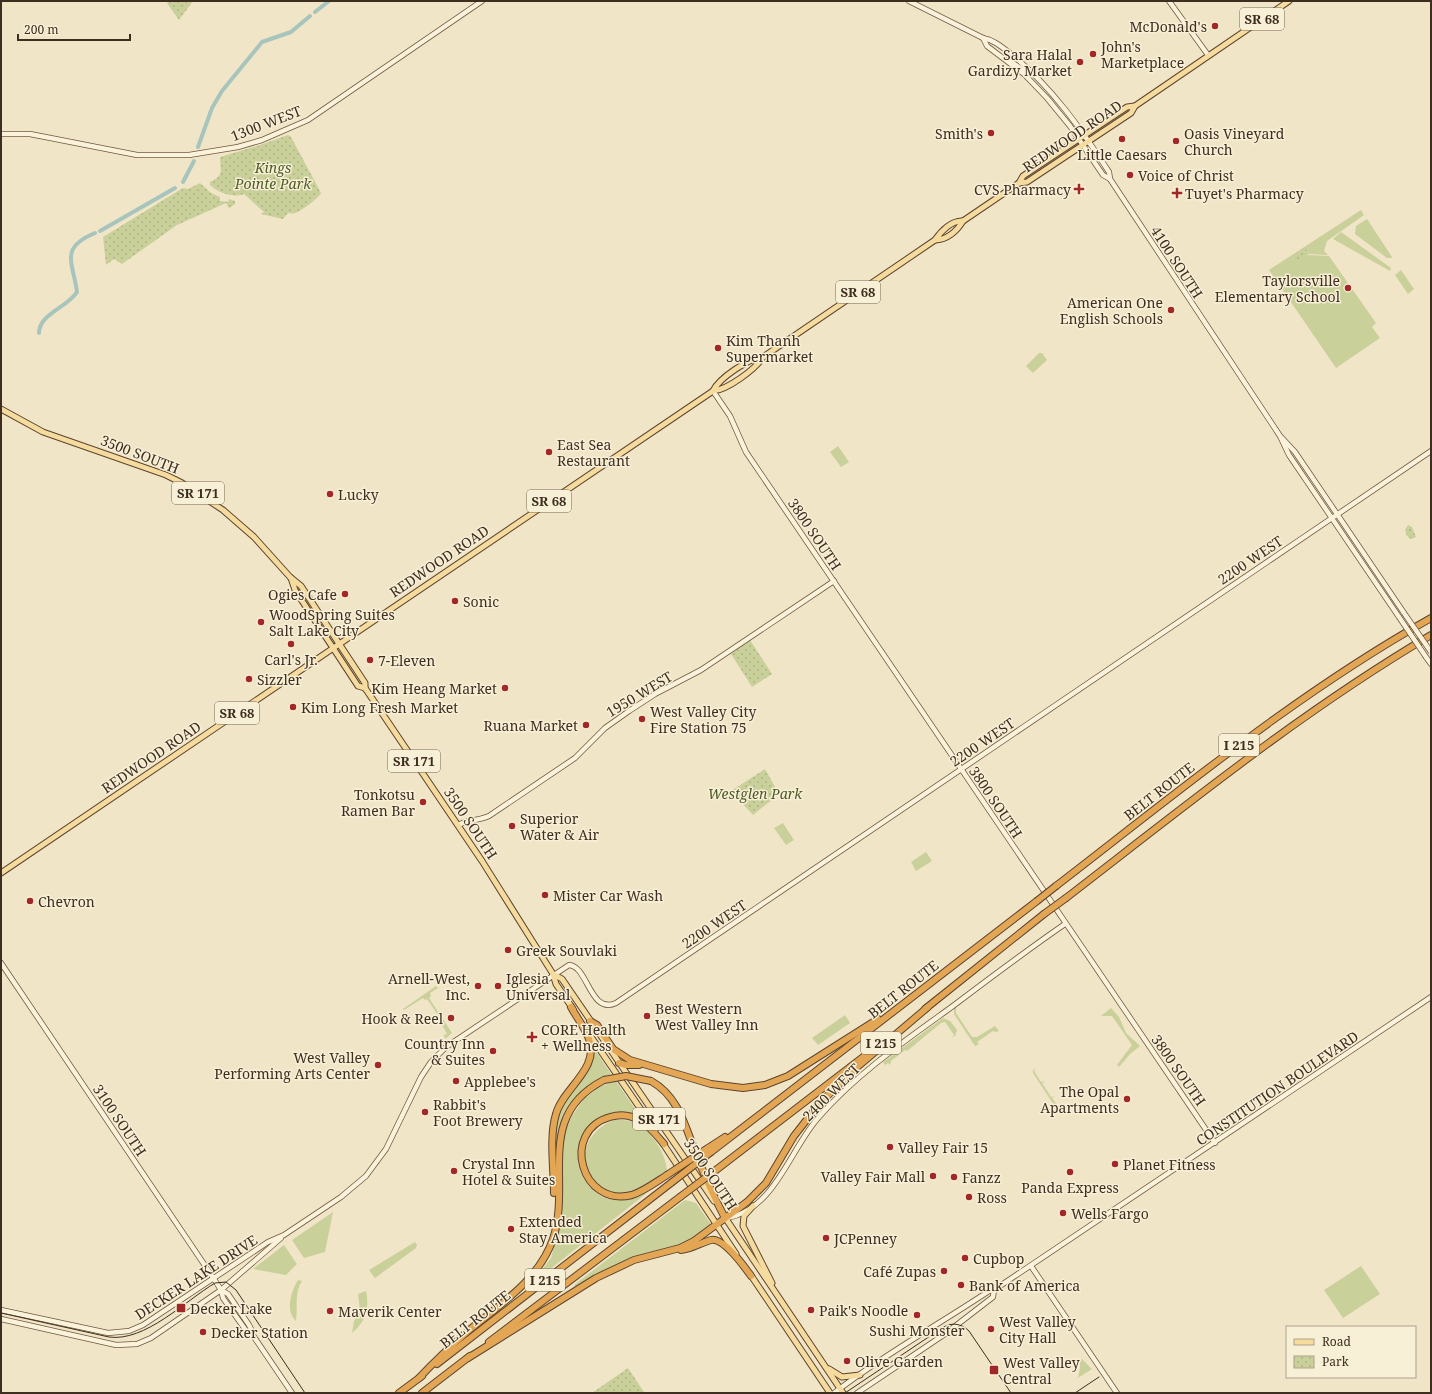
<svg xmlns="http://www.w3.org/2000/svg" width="1432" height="1394" font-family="'Noto Serif',serif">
	<defs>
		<pattern id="park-dots" width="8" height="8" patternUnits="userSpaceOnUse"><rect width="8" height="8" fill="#c9d09a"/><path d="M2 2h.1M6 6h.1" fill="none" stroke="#aeb384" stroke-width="1.8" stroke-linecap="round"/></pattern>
	</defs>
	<rect width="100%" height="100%" fill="#f1e5c7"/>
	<g fill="#c9d09a">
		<polygon points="1361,210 1364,215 1327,241 1324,251 1328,255 1309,254 1306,249 1296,262 1308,255 1329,256 1376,323 1372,327 1380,338 1336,368 1269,270"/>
		<polygon points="1367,219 1392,257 1391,258 1387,258 1355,234 1356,226"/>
		<polygon points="1341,232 1391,268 1390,271 1333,239"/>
		<polygon points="1401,270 1414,289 1408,294 1395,275"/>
		<polygon points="1039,353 1042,353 1047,360 1033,373 1026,366"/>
		<polygon points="838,446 849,462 841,467 830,452"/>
		<polygon points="783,823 794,840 786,845 774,828"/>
		<polygon points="926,852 932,861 916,871 911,862"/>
		<polygon points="436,986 438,988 430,993 431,996 429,998 452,1033 445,1039 444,1035 447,1034 441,1023 438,1020 440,1018 427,999 425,1000 423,998 404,1010 403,1009"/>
		<polygon points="956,1007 956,1013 972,1037 977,1037 995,1026 999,1031 996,1032 993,1031 977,1042 979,1044 975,1046 954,1014 954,1009"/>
		<polygon points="1111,1008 1119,1017 1126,1033 1140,1046 1130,1054 1119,1067 1117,1065 1132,1045 1112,1016 1101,1016"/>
		<polygon points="845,1015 850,1023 818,1045 812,1038"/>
		<polygon points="943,1018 950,1021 957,1030 955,1036 952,1037 954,1035 945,1022 941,1023 907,1051 905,1050 891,1061 890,1065 888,1063 885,1065 883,1062"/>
		<path d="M 595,1050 L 611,1074 C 577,1087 563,1114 556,1149 C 556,1139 555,1125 558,1115 C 566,1091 589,1075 595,1050 Z"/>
		<polygon points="1036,1068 1034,1071 1041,1082 1045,1081 1042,1083 1051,1097 1055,1096 1052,1098 1058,1106 1062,1105 1060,1107 1054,1105 1033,1073 1033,1070"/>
		<path d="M 616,1081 L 642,1119 L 606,1116 C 599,1122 588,1129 583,1136 C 568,1160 586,1197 614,1200 C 625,1201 636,1197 647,1193 L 531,1284 L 551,1258 L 559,1228 L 563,1198 L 563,1135 L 572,1116 L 584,1099 L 599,1087 Z"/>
		<path d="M 615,1120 C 621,1120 628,1120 634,1122 C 651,1129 667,1155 667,1172 C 654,1180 642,1191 627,1194 C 619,1196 612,1193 606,1190 C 573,1173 581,1131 615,1120 Z"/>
		<polygon points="685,1200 696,1203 712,1226 684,1245 623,1263 576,1287 574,1285"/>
		<polygon points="333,1212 325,1252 304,1258 292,1240"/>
		<polygon points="415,1242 417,1245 416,1248 375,1278 369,1270"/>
		<polygon points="284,1245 297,1264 286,1275 253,1269"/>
		<polygon points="1361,1266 1380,1294 1343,1318 1324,1290"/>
		<path d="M 298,1280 L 302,1281 C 294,1293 298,1307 296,1321 C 285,1311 291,1291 298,1280 Z"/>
		<path d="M 366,1291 C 370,1308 365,1323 352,1333 L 354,1321 L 360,1311 L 358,1294 Z"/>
		<polygon points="1082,1359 1092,1369 1078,1378 1080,1368 1080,1360"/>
	</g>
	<g fill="url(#park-dots)">
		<polygon points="169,1 193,1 179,20 167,3"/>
		<path d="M 288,135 L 291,137 L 321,193 C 320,197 300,212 295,213 C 293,214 290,213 288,213 L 283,219 L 261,214 L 264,212 L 244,194 C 234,198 218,193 210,185 L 210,182 C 225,175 220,171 220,157 L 257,146 Z"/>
		<polygon points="200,183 211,193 220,197 220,201 228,202 229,199 235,201 235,204 229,208 226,203 177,225 122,264 114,259 106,265 103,237 183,188 188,189"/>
		<polygon points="1306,249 1309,254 1296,263 1293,257"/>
		<polygon points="1408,525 1412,527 1416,537 1411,539 1407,536 1405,530"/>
		<polygon points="750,640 772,674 752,687 731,654"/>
		<polygon points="765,769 779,794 753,815 731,791"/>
		<polygon points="628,1368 644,1392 592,1393"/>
	</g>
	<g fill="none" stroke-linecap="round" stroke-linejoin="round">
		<g stroke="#a8c5bd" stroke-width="4">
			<polyline points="315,12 329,1"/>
			<polyline points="198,147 212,108 222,91 258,47 262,42 291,32 310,16"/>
			<polyline points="183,182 194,161"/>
			<polyline points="100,231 175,188"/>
			<path d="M 39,333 C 39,314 68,307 77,292 C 73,262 59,248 95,233"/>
		</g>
		<defs>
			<g id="secondary">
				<path d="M 909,1 L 983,38 C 994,40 1002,47 1011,54 C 1052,87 1081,129 1109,172 L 1110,179"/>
				<polyline points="1169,1 1208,55"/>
				<polyline points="983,38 987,46 1024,74 1047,98 1070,126 1103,175 1110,179 1280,436 1289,455 1399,617"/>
				<polyline points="1011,62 1025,71 1029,70"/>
				<polyline points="1,134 30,134 137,155 189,155 238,147 262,140 308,120 482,1"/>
				<polyline points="713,391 730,416 746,452 1215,1143"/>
				<polyline points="1282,438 1295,452 1404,613"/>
				<polyline points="1426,657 1431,664"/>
				<path d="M 458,825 C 469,819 478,821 489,816 L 575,758 L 605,728 L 629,711 L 655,694 L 701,670 L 834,581"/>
				<polyline points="1,963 214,1279 221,1290 228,1294 249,1325 251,1329 252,1334 292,1393"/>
				<path d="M 727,1218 C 775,1209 789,1151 818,1118 C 856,1074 906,1040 953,1006 C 990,978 1027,950 1065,924"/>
				<polyline points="1031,1266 1117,1393"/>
				<polyline points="221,1290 223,1298 247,1332 252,1334"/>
				<path d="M 1,1310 L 108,1333 L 129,1331 L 143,1325 L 268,1242 L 284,1235 L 341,1197 L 366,1176 L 386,1149 L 421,1077 L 431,1062 L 446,1047 L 569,965 C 588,966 590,1015 616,1003 L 1431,451"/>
				<polyline points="1,1319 116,1345 137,1344 151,1338 221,1290 281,1238"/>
				<path d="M 834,1393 C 883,1355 938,1325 989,1291 L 994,1290 L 1431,997"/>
				<polyline points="857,1393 945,1334 993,1297 994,1290"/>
			</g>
			<g id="primary">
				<polyline points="1019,183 1023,176 1127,107 1135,106 1289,1"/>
				<path d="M 935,240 C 947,240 957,231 963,221 L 1019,183 L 1027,182 L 1131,113 L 1135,106"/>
				<path d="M 713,391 C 727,390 756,369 763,357 L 935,240 C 941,231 952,220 963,221"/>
				<polyline points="1,409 43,432 166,475 182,483 223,510 254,537 290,577 301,586 365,683 365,688 482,861 553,974 556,984 573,1009"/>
				<polyline points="291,578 295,590 358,686 365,688"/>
				<path d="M 1,873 L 713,391 C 719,378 749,358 763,357"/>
				<polyline points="553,974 562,979 714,1201"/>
				<polyline points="587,1031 655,1130"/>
				<polyline points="662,1142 736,1254"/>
				<polyline points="753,1206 744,1216 743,1226 772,1283"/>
				<polyline points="724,1216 843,1393"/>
				<polyline points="750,1274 830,1393"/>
				<polyline points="829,1369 842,1377 860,1375"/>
			</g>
			<g id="highway">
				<path d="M 1056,886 C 1178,792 1297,693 1431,618"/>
				<path d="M 1066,898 C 1184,807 1302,711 1431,635"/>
				<polyline points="925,1009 1044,914"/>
				<polyline points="590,1021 597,1025 613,1049 630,1060 711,1084 743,1088 765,1085 788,1076 878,1019"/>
				<polyline points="619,1063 626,1065 639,1065"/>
				<path d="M 651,1081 C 680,1097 686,1130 698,1159 C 706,1179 715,1199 725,1218"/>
				<path d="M 664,1144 C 657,1136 650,1126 640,1121 C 631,1115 620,1114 610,1117 C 560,1131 581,1208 632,1195 C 644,1191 656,1182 667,1175"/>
				<polyline points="708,1148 725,1137"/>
				<polyline points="711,1152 1037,901"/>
				<polyline points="716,1170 866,1055"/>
				<path d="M 554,1193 C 554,1169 549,1137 556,1114 C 563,1088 600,1069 589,1039 C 585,1028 577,1018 571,1007"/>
				<path d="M 681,1250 C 692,1249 700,1243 711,1240 C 723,1237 744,1266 751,1276"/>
				<polyline points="489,1342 680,1197"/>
				<polyline points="468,1358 596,1278 634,1260 680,1248 694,1241 747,1202 766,1183 794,1136 819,1104 856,1068 928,1007"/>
				<polyline points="437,1364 671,1183"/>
				<path d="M 419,1378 C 435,1361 451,1346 468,1331 C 499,1305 539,1280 553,1239 C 572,1181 534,1116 604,1080"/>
				<polyline points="399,1393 422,1376"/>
				<polyline points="422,1393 470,1356"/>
			</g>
		</defs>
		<use href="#secondary" stroke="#70583e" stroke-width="6"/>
		<use href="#primary" stroke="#5c442f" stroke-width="7"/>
		<use href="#highway" stroke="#5c442f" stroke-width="8"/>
		<use href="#secondary" stroke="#fbf2db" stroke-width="4.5"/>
		<use href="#primary" stroke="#f5db9e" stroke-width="5"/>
		<use href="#highway" stroke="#e3a654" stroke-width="6"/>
		<g stroke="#3e2e1f" stroke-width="1">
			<path d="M 1,1313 L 109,1337 C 145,1342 185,1301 215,1283 L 226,1282 L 236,1290 L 305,1393"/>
			<path d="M 845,1393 L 942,1328 C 951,1322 961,1323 969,1331 L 1011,1393"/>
			<polyline points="1075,1393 1099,1377"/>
		</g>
		<defs>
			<g id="secondary-bridge">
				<polyline points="1404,613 1431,652"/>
				<polyline points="1399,617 1426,657"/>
			</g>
			<g id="highway-bridge">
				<polyline points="1037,901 1056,886"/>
				<polyline points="1044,914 1066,898"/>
				<polyline points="604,1080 626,1076 651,1081"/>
				<polyline points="667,1175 708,1148"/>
				<polyline points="671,1183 711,1152"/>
				<polyline points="680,1197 716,1170"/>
			</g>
		</defs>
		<use href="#secondary-bridge" stroke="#70583e" stroke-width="6" stroke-linecap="butt"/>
		<use href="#highway-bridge" stroke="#5c442f" stroke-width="8" stroke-linecap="butt"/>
		<use href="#secondary-bridge" stroke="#fbf2db" stroke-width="4.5"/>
		<use href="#highway-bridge" stroke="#e3a654" stroke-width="6"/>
	</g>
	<g fill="#a12827" stroke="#f8efd7" stroke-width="1.5">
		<circle cx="1215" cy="26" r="4"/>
		<circle cx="1093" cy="54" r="4"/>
		<circle cx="1080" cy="62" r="4"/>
		<circle cx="991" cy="133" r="4"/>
		<circle cx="1122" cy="139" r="4"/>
		<circle cx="1176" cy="141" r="4"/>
		<circle cx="1130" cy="175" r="4"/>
		<path d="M1077 183h4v4h4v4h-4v4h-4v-4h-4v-4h4z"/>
		<path d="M1175 187h4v4h4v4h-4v4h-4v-4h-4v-4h4z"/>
		<circle cx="1348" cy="288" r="4"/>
		<circle cx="1171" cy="310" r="4"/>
		<circle cx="718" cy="348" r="4"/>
		<circle cx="549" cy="452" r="4"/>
		<circle cx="330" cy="494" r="4"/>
		<circle cx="345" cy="594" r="4"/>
		<circle cx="455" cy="601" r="4"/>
		<circle cx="261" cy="622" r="4"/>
		<circle cx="291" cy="644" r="4"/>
		<circle cx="370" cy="660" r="4"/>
		<circle cx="249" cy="679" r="4"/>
		<circle cx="505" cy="688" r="4"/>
		<circle cx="293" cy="707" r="4"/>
		<circle cx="642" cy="719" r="4"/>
		<circle cx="586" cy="725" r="4"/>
		<circle cx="423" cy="802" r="4"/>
		<circle cx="512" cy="826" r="4"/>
		<circle cx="545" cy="895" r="4"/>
		<circle cx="30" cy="901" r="4"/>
		<circle cx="508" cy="950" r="4"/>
		<circle cx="478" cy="986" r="4"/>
		<circle cx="498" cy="986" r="4"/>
		<circle cx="647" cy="1016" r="4"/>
		<circle cx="451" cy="1018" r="4"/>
		<path d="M530 1031h4v4h4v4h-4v4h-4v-4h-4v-4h4z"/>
		<circle cx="493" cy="1051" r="4"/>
		<circle cx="378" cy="1065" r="4"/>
		<circle cx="456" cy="1081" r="4"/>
		<circle cx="1127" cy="1099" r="4"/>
		<circle cx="425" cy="1112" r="4"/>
		<circle cx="890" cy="1147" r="4"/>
		<circle cx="1115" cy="1164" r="4"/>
		<circle cx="454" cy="1171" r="4"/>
		<circle cx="1070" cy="1172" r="4"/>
		<circle cx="933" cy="1176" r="4"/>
		<circle cx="954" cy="1177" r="4"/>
		<circle cx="969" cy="1197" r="4"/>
		<circle cx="1063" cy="1213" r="4"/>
		<circle cx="511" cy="1229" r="4"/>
		<circle cx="826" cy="1238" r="4"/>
		<circle cx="965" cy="1258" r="4"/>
		<circle cx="944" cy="1271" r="4"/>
		<circle cx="961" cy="1285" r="4"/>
		<rect x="176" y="1303" width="10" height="10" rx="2"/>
		<circle cx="811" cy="1310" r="4"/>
		<circle cx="330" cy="1311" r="4"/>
		<circle cx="917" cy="1315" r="4"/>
		<circle cx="991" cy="1329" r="4"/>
		<circle cx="203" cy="1332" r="4"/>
		<circle cx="847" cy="1361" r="4"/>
		<rect x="989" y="1365" width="10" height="10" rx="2"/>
	</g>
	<g text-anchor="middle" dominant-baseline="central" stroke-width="3" stroke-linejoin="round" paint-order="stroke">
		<g fill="#f8efd7" stroke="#766856" stroke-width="1">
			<rect x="1240" y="8" width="44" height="22" rx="3"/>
			<rect x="836" y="281" width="44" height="22" rx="3"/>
			<rect x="172" y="482" width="52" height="22" rx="3"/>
			<rect x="527" y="490" width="44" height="22" rx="3"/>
			<rect x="215" y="702" width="44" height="22" rx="3"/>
			<rect x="1219" y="734" width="40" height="22" rx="3"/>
			<rect x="388" y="750" width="52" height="22" rx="3"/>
			<rect x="861" y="1032" width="40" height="22" rx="3"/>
			<rect x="633" y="1108" width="52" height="22" rx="3"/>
			<rect x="525" y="1269" width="40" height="22" rx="3"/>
		</g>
		<g font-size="13" font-weight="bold" fill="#3e2e1f">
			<text x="1262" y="19">SR 68</text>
			<text x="858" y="292">SR 68</text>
			<text x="198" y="493">SR 171</text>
			<text x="549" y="501">SR 68</text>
			<text x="237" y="713">SR 68</text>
			<text x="1239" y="745">I 215</text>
			<text x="414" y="761">SR 171</text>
			<text x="881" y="1043">I 215</text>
			<text x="659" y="1119">SR 171</text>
			<text x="545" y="1280">I 215</text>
		</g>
		<g font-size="14" fill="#3e2e1f" stroke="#f8efd7" text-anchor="start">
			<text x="1207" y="26" text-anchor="end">McDonald's</text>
			<text x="1101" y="46">John's<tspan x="1101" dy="16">Marketplace</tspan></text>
			<text x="1072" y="54" text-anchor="end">Sara Halal<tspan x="1072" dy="16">Gardizy Market</tspan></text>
			<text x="983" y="133" text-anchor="end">Smith's</text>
			<text x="1184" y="133">Oasis Vineyard<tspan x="1184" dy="16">Church</tspan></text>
			<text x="1122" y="154" text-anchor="middle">Little Caesars</text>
			<text x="1138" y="175">Voice of Christ</text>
			<text x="1071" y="189" text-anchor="end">CVS Pharmacy</text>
			<text x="1185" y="193">Tuyet's Pharmacy</text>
			<text x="1340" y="280" text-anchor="end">Taylorsville<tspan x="1340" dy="16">Elementary School</tspan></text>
			<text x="1163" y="302" text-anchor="end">American One<tspan x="1163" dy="16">English Schools</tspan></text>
			<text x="726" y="340">Kim Thanh<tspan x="726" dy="16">Supermarket</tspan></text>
			<text x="557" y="444">East Sea<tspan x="557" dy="16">Restaurant</tspan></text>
			<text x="338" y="494">Lucky</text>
			<text x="337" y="594" text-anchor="end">Ogies Cafe</text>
			<text x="463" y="601">Sonic</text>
			<text x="269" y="614">WoodSpring Suites<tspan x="269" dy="16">Salt Lake City</tspan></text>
			<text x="291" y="659" text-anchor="middle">Carl's Jr.</text>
			<text x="378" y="660">7-Eleven</text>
			<text x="257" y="679">Sizzler</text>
			<text x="497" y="688" text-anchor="end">Kim Heang Market</text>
			<text x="301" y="707">Kim Long Fresh Market</text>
			<text x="650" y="711">West Valley City<tspan x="650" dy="16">Fire Station 75</tspan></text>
			<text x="578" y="725" text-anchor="end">Ruana Market</text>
			<text x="415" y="794" text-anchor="end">Tonkotsu<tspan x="415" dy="16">Ramen Bar</tspan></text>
			<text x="520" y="818">Superior<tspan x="520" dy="16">Water &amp; Air</tspan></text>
			<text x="553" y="895">Mister Car Wash</text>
			<text x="38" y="901">Chevron</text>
			<text x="516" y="950">Greek Souvlaki</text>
			<text x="470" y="978" text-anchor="end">Arnell-West,<tspan x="470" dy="16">Inc.</tspan></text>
			<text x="506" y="978">Iglesia<tspan x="506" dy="16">Universal</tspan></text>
			<text x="655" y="1008">Best Western<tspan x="655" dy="16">West Valley Inn</tspan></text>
			<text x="443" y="1018" text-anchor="end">Hook &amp; Reel</text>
			<text x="541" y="1029">CORE Health<tspan x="541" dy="16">+ Wellness</tspan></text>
			<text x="485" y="1043" text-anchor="end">Country Inn<tspan x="485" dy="16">&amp; Suites</tspan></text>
			<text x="370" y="1057" text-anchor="end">West Valley<tspan x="370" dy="16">Performing Arts Center</tspan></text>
			<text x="464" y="1081">Applebee's</text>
			<text x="1119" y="1091" text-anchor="end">The Opal<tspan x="1119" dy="16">Apartments</tspan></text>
			<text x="433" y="1104">Rabbit's<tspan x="433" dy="16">Foot Brewery</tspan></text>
			<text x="898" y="1147">Valley Fair 15</text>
			<text x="462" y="1163">Crystal Inn<tspan x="462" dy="16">Hotel &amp; Suites</tspan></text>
			<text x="1123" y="1164">Planet Fitness</text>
			<text x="925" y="1176" text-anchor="end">Valley Fair Mall</text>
			<text x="962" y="1177">Fanzz</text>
			<text x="1070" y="1187" text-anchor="middle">Panda Express</text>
			<text x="977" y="1197">Ross</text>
			<text x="1071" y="1213">Wells Fargo</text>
			<text x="519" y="1221">Extended<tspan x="519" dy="16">Stay America</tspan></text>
			<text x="834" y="1238">JCPenney</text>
			<text x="973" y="1258">Cupbop</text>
			<text x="936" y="1271" text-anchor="end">Café Zupas</text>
			<text x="969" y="1285">Bank of America</text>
			<text x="190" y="1308">Decker Lake</text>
			<text x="819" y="1310">Paik's Noodle</text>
			<text x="338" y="1311">Maverik Center</text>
			<text x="999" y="1321">West Valley<tspan x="999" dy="16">City Hall</tspan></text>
			<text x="917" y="1330" text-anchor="middle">Sushi Monster</text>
			<text x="211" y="1332">Decker Station</text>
			<text x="855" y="1361">Olive Garden</text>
			<text x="1003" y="1362">West Valley<tspan x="1003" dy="16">Central</tspan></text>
		</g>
		<g font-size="14" fill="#3e2e1f" stroke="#f8efd7">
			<text transform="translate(266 123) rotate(-21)">1300 WEST</text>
			<text transform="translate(1072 136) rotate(-34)">REDWOOD ROAD</text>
			<text transform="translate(1177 262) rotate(57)">4100 SOUTH</text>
			<text transform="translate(140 454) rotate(21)">3500 SOUTH</text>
			<text transform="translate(815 534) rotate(56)">3800 SOUTH</text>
			<text transform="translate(1250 560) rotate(-34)">2200 WEST</text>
			<text transform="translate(439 561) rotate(-34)">REDWOOD ROAD</text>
			<text transform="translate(639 694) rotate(-31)">1950 WEST</text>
			<text transform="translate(982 742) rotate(-34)">2200 WEST</text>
			<text transform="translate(151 757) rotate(-34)">REDWOOD ROAD</text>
			<text transform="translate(1159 791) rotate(-38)">BELT ROUTE</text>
			<text transform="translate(996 802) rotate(56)">3800 SOUTH</text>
			<text transform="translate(471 823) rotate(56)">3500 SOUTH</text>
			<text transform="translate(714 924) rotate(-34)">2200 WEST</text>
			<text transform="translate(903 989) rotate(-38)">BELT ROUTE</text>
			<text transform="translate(1179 1070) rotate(55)">3800 SOUTH</text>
			<text transform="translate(1277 1088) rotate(-34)">CONSTITUTION BOULEVARD</text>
			<text transform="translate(831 1092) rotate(-45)">2400 WEST</text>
			<text transform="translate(120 1120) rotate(56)">3100 SOUTH</text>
			<text transform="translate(711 1174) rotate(56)">3500 SOUTH</text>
			<text transform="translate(196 1277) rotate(-33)">DECKER LAKE DRIVE</text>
			<text transform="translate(475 1319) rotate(-38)">BELT ROUTE</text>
		</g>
		<g font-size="14" font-style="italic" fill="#4d5b25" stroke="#f8efd7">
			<text x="273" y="167">Kings<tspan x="273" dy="16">Pointe Park</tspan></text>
			<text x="755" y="793">Westglen Park</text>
		</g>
	</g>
	<rect width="1432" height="1394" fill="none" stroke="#3e2e1f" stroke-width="4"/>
	<rect x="1286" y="1326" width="130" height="52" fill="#f8efd7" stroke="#aea28d"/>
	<rect x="1294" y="1339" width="20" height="6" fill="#f5db9e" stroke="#aea28d"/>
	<text x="1322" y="1346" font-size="12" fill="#3e2e1f">Road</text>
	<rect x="1294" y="1356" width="20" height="12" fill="url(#park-dots)" stroke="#aea28d"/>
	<text x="1322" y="1366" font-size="12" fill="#3e2e1f">Park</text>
	<path d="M18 34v6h112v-6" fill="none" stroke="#3e2e1f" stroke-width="2"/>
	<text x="24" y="34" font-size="12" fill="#3e2e1f" stroke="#f8efd7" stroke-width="3" paint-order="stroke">200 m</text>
</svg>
